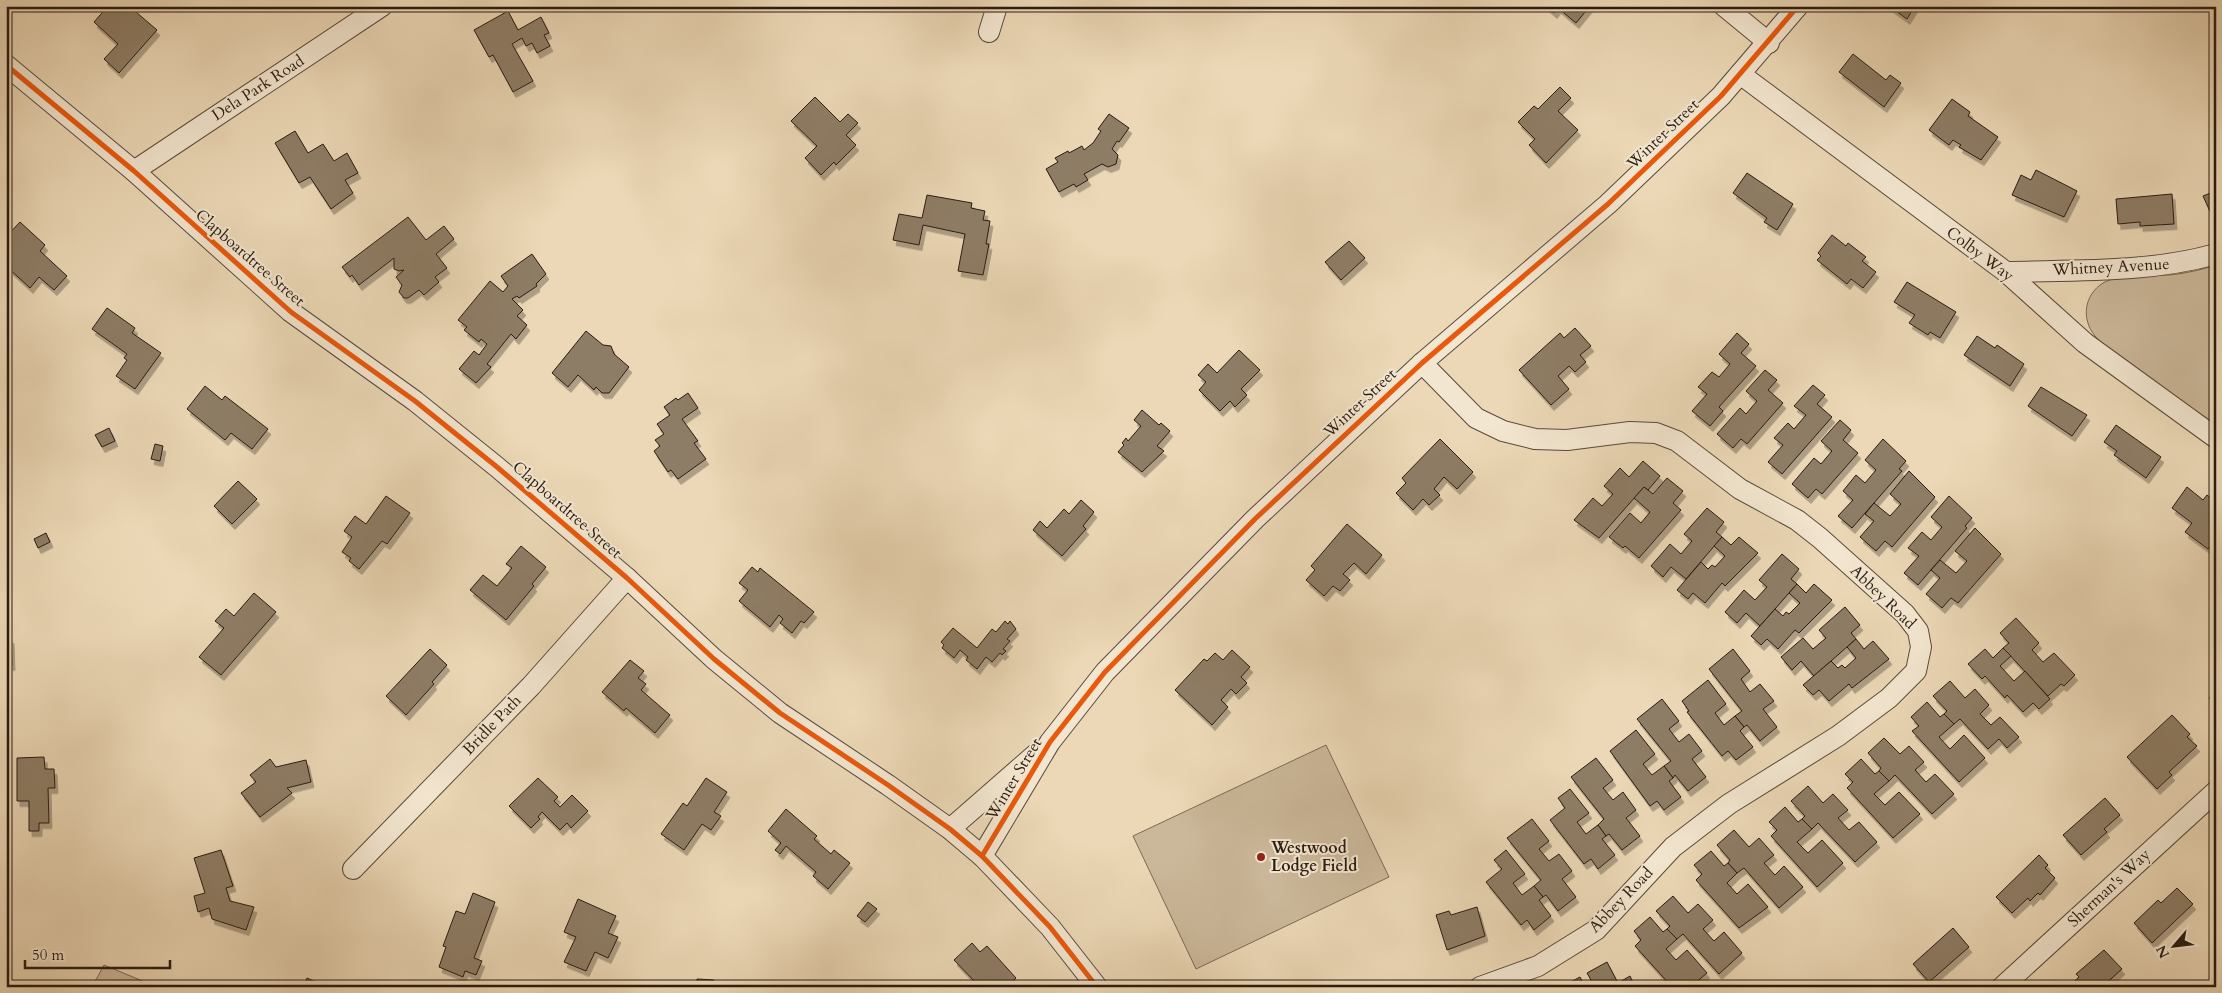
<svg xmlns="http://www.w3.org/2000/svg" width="2222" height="993" font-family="Cardo,serif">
	<defs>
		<filter id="shadow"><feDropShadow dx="3" dy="5.5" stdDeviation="0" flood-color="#0004"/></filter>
	</defs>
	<rect width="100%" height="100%" fill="#ecd8b6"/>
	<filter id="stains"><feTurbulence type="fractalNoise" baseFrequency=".004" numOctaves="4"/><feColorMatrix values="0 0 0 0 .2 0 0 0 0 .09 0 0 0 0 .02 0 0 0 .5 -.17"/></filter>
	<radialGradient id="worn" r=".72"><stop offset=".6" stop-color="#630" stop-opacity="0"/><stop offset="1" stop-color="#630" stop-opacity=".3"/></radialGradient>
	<g fill="#cbb89a" stroke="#7a6a55">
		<path d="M 2216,265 L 2216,424 C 2186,405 2158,386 2131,365 C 2119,356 2105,347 2095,336 C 2081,319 2084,295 2103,283 C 2116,274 2160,277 2178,274 C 2191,272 2204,269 2216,265 Z"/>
		<polygon points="1326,745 1389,877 1196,969 1133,836"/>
		<polygon points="104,965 157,987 92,987"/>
	</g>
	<g fill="#8e7d66" stroke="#291b10" filter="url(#shadow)">
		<polygon points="108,6 129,6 157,30 119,73 104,59 118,44 94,22"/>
		<polygon points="1546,6 1590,6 1576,23 1558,8 1554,13"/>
		<polygon points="1889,6 1915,6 1907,19"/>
		<polygon points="508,11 518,30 541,17 549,33 544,35 550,46 537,53 532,43 526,46 522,38 512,44 533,81 513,92 493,55 489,57 474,30"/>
		<polygon points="1853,54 1886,80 1890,75 1901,83 1884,107 1839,72"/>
		<polygon points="1560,87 1571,98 1558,111 1578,130 1546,163 1529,145 1535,139 1518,122 1534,106 1538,109"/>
		<polygon points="815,97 840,122 848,114 858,123 846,135 856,145 836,165 834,162 821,175 805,158 817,146 791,121"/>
		<polygon points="1952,99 1970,112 1968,116 1998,137 1981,160 1959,147 1961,145 1953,140 1949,145 1929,130"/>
		<polygon points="1109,114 1129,128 1119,142 1117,141 1112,149 1118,155 1116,164 1108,167 1102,164 1084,174 1088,180 1076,187 1074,184 1059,192 1046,169 1058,162 1055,158 1068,151 1069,153 1082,146 1084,150 1093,143 1101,131 1098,129"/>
		<polygon points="295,131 308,153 323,144 334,161 347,153 358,173 345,180 353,193 331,209 310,177 299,183 275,143"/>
		<polygon points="2036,170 2077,191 2064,217 2012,195 2021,175 2031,180"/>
		<polygon points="1747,173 1793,204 1777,230 1764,222 1767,218 1733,193"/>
		<polygon points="2216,191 2216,216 2213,218 2203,196"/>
		<polygon points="2172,194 2174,224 2140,226 2140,222 2118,224 2116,199"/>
		<polygon points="927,195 972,203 971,208 985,211 983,220 990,221 986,244 989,244 983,275 958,271 965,234 923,225 919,245 893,240 899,214 922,218"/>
		<polygon points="408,217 426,240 444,226 454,239 436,254 447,268 435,277 439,282 424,295 419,290 408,298 404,298 399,292 402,285 396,277 404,270 399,271 394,269 394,258 359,285 352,275 350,277 342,267"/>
		<polygon points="20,222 45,245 40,251 67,276 54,290 39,277 30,288 6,266 10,261 6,256 11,251 6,247 6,237"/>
		<polygon points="1832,235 1846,246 1848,243 1866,257 1862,261 1876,272 1863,288 1851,279 1847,284 1817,260 1821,256 1818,253"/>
		<polygon points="1349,241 1365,258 1341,280 1325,262"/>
		<polygon points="532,254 546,274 536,284 537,286 519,298 517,296 512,299 523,310 517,316 527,325 516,339 511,334 487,364 491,367 476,383 459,369 474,351 479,355 487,344 481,339 479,342 464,330 467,327 458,320 490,281 503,292 508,286 501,276"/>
		<polygon points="1907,282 1956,312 1940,338 1930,332 1928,335 1909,323 1915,315 1894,302"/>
		<polygon points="107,308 135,328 132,333 161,353 135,389 116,376 127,360 124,358 127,354 92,329"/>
		<polygon points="1575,328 1591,346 1580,355 1586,362 1575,372 1569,366 1558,376 1569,389 1551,405 1519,370 1560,333 1564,338"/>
		<polygon points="586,331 603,345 611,346 614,354 629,367 609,393 602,393 596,387 594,390 578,375 568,387 552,373"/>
		<polygon points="1737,333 1749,344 1741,353 1756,366 1719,407 1723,411 1710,426 1692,411 1707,394 1698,387 1712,372 1719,377 1730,364 1719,354"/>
		<polygon points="1977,336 1995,348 1997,345 2024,364 2010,386 1964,355"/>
		<polygon points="1239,350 1260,370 1241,389 1247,395 1235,407 1230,401 1220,411 1199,390 1206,382 1198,375 1208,364 1217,373"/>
		<polygon points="1765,370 1777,380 1768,390 1783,403 1747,444 1741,439 1733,448 1717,434 1740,408 1746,414 1757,401 1746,391"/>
		<polygon points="1813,385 1825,395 1817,404 1832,417 1782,474 1768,462 1783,445 1774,438 1788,423 1794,429 1806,415 1794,406"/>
		<polygon points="205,386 222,400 225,396 268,429 252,449 231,433 225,440 187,409"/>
		<polygon points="2041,387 2087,415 2072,436 2028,406"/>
		<polygon points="688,393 698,408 682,419 698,441 694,443 706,459 678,479 671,470 668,472 654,451 660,446 655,440 664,434 657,424 670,415 664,407 676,398 678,400"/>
		<polygon points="1142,410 1159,425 1161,423 1170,431 1157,446 1164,451 1142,472 1118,452 1124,445 1122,443 1126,438 1128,441 1141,426 1134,420"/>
		<polygon points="1840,420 1851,430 1843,440 1858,453 1822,494 1816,489 1808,498 1792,484 1814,458 1821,464 1832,451 1821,441"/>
		<polygon points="2116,425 2161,457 2146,478 2114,455 2117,451 2104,442"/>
		<polygon points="109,428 115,441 102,447 95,435"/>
		<polygon points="1440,439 1473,472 1457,489 1444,477 1434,489 1440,495 1429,505 1423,499 1413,510 1396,493 1406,483 1402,478"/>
		<polygon points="1883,439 1906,461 1899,469 1902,471 1852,528 1838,516 1853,500 1843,491 1856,475 1865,483 1876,470 1865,460"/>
		<polygon points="155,444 163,446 160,461 151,459"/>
		<polygon points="1643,461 1660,476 1648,490 1644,487 1599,538 1574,520 1593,498 1602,506 1613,494 1604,486 1620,468 1629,477"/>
		<polygon points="1909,471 1935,497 1892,547 1885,541 1876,551 1860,537 1874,521 1865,514 1874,503 1890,516 1901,504 1890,494"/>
		<polygon points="1667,478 1683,491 1673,503 1681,510 1639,558 1625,546 1623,548 1609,537 1630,513 1641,523 1650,512 1634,498 1644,487 1653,494"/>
		<polygon points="238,481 257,499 232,524 214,506"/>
		<polygon points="2187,487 2203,500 2207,495 2216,502 2216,538 2208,549 2185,532 2192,523 2172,508"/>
		<polygon points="386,496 410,513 387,544 382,541 359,569 349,561 351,558 342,552 352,537 344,531 355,516 366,524"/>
		<polygon points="1949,496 1972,518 1965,526 1967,528 1918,585 1904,573 1919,556 1908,548 1922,532 1931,540 1942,527 1931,517"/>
		<polygon points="1081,500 1094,512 1083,526 1086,529 1062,556 1033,530 1040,521 1047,528 1064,509 1069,514"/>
		<polygon points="1707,508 1724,522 1716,532 1722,537 1686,579 1671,567 1663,577 1651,566 1670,544 1681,554 1692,541 1684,534"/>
		<polygon points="1347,524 1382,555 1366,574 1354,563 1343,574 1350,580 1340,591 1333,586 1324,596 1306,580 1315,570 1311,566"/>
		<polygon points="1975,528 2001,554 1958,603 1951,598 1942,608 1926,594 1940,578 1931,570 1940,560 1956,573 1967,561 1955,551"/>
		<polygon points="46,533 50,542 38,548 34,539"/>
		<polygon points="1722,537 1731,545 1739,537 1758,553 1725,586 1722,583 1705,603 1693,593 1688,599 1677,590 1701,562 1708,569 1712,565 1715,567 1725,556 1714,546"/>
		<polygon points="521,546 546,567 532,584 534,586 506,620 470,590 483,575 497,586 512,568 506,564"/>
		<polygon points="1782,554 1799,569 1791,579 1797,584 1760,626 1746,613 1737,623 1725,612 1744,590 1755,600 1767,587 1759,580"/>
		<polygon points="752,567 758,572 760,568 814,612 804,623 801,621 792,633 780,623 783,619 779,615 770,627 739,601 748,590 739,583"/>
		<polygon points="1797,584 1806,593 1814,584 1832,600 1799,633 1795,630 1778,649 1767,639 1761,645 1751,636 1775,609 1783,616 1786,612 1789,614 1800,603 1789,593"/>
		<polygon points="254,593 276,612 221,675 199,657 224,628 215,621 226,609 234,616"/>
		<polygon points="1845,607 1860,625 1851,633 1856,639 1814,676 1801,661 1792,670 1781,657 1803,638 1813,649 1826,638 1819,630"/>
		<polygon points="2016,618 2039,643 2032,650 2043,662 2054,653 2075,675 2064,686 2061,684 2048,696 2003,648 2009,643 2000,633"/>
		<polygon points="1005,621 1008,624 1010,621 1016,629 1007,639 1010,641 1003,649 1006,651 1002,655 1000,653 992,662 986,657 977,669 966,660 968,657 960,650 954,658 942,648 944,645 941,642 953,628 977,648 992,629 996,632"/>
		<polygon points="6,637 11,638 12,665 6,665"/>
		<polygon points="1856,639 1864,649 1873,641 1889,659 1852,688 1849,684 1829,701 1819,690 1813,695 1803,685 1831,661 1838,668 1842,665 1845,668 1856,658 1847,647"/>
		<polygon points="2003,648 2011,656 2000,666 2014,681 2025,671 2050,699 2039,709 2033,703 2023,712 2007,695 2005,698 1985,676 1982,679 1968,664 1985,649 1993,658"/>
		<polygon points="430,649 447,665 432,682 434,684 406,715 386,696"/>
		<polygon points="1733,649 1750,671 1741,679 1750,692 1760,684 1774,701 1763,709 1777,727 1760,741 1747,725 1744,727 1735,716 1742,711 1709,669"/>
		<polygon points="1232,650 1250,667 1241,677 1247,683 1236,694 1231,689 1221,700 1228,707 1212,725 1175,690 1204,659 1207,661 1215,653 1223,660"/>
		<polygon points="630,660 644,671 638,678 646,684 641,690 670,715 655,733 626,708 624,711 602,692"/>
		<polygon points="1708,680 1726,704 1715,713 1724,725 1735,716 1744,727 1740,731 1753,747 1736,760 1728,751 1722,756 1687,712 1689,711 1682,701"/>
		<polygon points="1950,681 1965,698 1975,689 1989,705 1980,714 1991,725 2000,717 2019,737 2007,748 1999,739 1988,749 1960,719 1954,724 1944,714 1947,711 1933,696"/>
		<polygon points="2216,691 2216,706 2209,698"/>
		<polygon points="1662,699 1679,721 1669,729 1679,742 1689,734 1702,751 1692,759 1706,777 1688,791 1675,775 1673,778 1664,766 1671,761 1637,719"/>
		<polygon points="1927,702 1940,717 1944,714 1954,724 1939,737 1950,749 1964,735 1985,758 1959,782 1912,731 1919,726 1911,717"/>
		<polygon points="2172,715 2190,734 2187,737 2197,746 2169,772 2172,775 2157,789 2127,757"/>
		<polygon points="1636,730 1655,754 1643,764 1652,775 1664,766 1673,778 1669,781 1681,797 1664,810 1657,801 1650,806 1610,751"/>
		<polygon points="1884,738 1900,754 1909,746 1924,762 1915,770 1926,782 1935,774 1954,794 1932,814 1895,775 1889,781 1879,771 1881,768 1868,753"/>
		<polygon points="44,757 45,769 54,769 55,788 48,788 49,823 39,823 39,831 29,831 29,801 17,801 17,758"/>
		<polygon points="1596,758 1613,780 1603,788 1613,800 1623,792 1636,810 1626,818 1640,836 1622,850 1609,834 1606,836 1598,825 1604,819 1571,777"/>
		<polygon points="270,759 276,767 306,760 311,782 287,788 292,793 260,817 241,793 256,782 250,775"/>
		<polygon points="1861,759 1875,774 1879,771 1889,781 1874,794 1885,805 1899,792 1920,814 1893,838 1847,788 1853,782 1845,774"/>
		<polygon points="538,778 558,797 554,801 560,807 572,795 588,811 571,828 567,823 560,830 542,812 538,817 540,819 531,828 509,806"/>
		<polygon points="706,778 727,792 714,812 721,816 711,830 702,824 684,850 661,834 683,803 687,806"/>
		<polygon points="1808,786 1823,803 1833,794 1848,810 1838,818 1849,830 1859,822 1877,842 1855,862 1818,823 1812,829 1802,819 1805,816 1791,801"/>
		<polygon points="1570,789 1589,813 1577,822 1586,834 1598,825 1606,836 1602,839 1615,855 1598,869 1591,859 1584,864 1550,820 1565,808 1558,798"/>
		<polygon points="2105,798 2120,815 2104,829 2107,832 2081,855 2063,835"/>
		<polygon points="1785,807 1798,822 1802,819 1812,829 1797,842 1808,853 1822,840 1843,863 1817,887 1771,836 1777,830 1769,822"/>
		<polygon points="786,809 817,836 814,839 831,854 834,850 850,863 828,889 813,876 816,872 786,846 780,854 775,850 781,843 768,831"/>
		<polygon points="1532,819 1549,841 1539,849 1549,861 1559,854 1572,871 1562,879 1576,897 1558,911 1546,895 1543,897 1534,886 1541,880 1507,838"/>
		<polygon points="1734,830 1749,847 1759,838 1774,855 1764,863 1775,875 1784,866 1803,887 1779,908 1744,868 1737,873 1728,863 1730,860 1717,845"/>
		<polygon points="221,850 233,886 226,888 230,901 254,907 246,930 212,919 209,908 198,912 194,896 205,893 194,858"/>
		<polygon points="1506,850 1525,874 1513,883 1522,895 1534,886 1543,897 1539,900 1551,916 1534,930 1527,920 1521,925 1486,882 1502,869 1494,860"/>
		<polygon points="1711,851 1724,866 1728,863 1737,873 1727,883 1737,894 1748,884 1768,907 1739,928 1696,880 1702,874 1694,865"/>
		<polygon points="2039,855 2048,865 2045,868 2055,878 2040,895 2038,893 2030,901 2028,898 2012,913 1996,897"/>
		<polygon points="2177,888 2193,904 2152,943 2134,923 2158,900 2161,903"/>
		<polygon points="473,893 495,902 474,958 482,961 476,975 465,971 463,977 439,967 446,947 443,946 456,911 465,914"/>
		<polygon points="1673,896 1688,913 1698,904 1713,920 1703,929 1714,941 1724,932 1742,953 1719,974 1683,934 1677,939 1667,929 1670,926 1656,911"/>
		<polygon points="578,899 616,916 608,933 618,937 608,958 595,952 586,971 564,962 576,937 564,932"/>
		<polygon points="868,902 877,909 865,922 857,916"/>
		<polygon points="1477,907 1485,936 1447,950 1436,915 1449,911 1451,915"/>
		<polygon points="1650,917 1663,932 1667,929 1677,939 1666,949 1676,960 1687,950 1707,973 1695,983 1693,981 1687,987 1672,987 1635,946 1641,940 1634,931"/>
		<polygon points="1953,928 1969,947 1929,982 1913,964"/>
		<polygon points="972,943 980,952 987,946 1016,978 1006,987 974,987 977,984 954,960"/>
		<polygon points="2104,950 2122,969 2102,987 2068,987 2079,977 2076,974"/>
		<polygon points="1607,962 1618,983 1630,976 1635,987 1595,987 1587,973"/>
		<polygon points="1580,977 1585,987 1561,987"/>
		<polygon points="307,978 323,985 325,981 338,987 297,987 299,983 304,985"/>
		<polygon points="697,979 714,980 714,987 697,987"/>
		<polygon points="342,981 349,985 348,987 339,987"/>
	</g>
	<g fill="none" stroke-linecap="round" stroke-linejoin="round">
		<defs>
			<g id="minor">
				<polyline points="1724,6 1769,43"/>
				<polyline points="989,32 997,6"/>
				<polyline points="6,65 134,171 291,312 415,401 497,467 627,578 714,659 780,713 888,785 950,829 982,856 1050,927 1097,987"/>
				<polyline points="1740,74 2006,272 2085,343 2216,438"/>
				<polyline points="134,171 382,6"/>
				<path d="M 2006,272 C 2076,270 2148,273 2216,254"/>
				<polyline points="1422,363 1476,418 1503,431 1535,439 1567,440 1630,432 1656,433 1677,441 1740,489 1797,520 1820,538 1905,614 1918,631 1921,647 1916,671 1889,698 1838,736 1729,804 1673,847 1596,930 1538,966 1480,987"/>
				<polyline points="950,829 1037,753"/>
				<polyline points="982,856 1050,742 1105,672 1255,519 1422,363 1608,204 1721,96 1798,6"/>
				<polyline points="353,869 531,686 627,578"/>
				<polyline points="2002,987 2216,791"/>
			</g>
		</defs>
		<use href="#minor" stroke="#5a4a3a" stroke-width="22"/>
		<use href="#minor" stroke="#f3e6d0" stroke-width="20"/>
		<defs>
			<g id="cycleway">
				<polyline points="6,65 134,171 291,312 415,401 497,467 627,578 714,659 780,713 888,785 950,829 982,856 1050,927 1097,987"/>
				<polyline points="982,856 1050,742 1105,672 1255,519 1422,363 1608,204 1721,96 1798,6"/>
			</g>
		</defs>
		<use href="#cycleway" stroke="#f3e6d0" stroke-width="8"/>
		<use href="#cycleway" stroke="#e8590c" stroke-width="5"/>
	</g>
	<circle fill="#8f2418" stroke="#f3e6d0" stroke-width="2" cx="1261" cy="857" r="5"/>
	<g text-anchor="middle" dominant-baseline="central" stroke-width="4" stroke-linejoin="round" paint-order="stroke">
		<g font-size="16" fill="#291b10" stroke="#f3e6d0">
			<text transform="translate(258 88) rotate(-33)">Dela Park Road</text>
			<text transform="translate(1663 134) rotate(-44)">Winter Street</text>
			<text transform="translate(1980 254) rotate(37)">Colby Way</text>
			<text transform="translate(250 258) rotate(41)">Clapboardtree Street</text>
			<text transform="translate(2111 267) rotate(-3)">Whitney Avenue</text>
			<text transform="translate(1360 403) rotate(-43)">Winter Street</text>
			<text transform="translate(567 510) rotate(41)">Clapboardtree Street</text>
			<text transform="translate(1883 597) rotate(44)">Abbey Road</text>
			<text transform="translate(492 725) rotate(-46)">Bridle Path</text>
			<text transform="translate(1014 779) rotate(-59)">Winter Street</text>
			<text transform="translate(2109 888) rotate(-43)">Sherman's Way</text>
			<text transform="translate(1621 900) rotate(-46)">Abbey Road</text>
		</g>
		<g font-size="16" font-weight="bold" fill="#291b10" stroke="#f3e6d0" text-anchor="start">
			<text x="1271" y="848">Westwood<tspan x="1271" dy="18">Lodge Field</tspan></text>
		</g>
	</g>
	<rect width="2222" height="993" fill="none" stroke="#ecd8b6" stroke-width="25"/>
	<rect x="8" y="8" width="2207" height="978" fill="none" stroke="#291b10" stroke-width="2.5"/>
	<rect x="12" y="12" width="2197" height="968" fill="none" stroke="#291b10"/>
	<g transform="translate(2174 946) rotate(242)" stroke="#f3e6d0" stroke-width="4" paint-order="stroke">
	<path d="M0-4L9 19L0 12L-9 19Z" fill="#291b10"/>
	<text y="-8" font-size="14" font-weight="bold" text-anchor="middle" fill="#291b10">N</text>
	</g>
	<path d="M25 960v8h145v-8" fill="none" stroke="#291b10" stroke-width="2.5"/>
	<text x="32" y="960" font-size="15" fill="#291b10" stroke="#f3e6d0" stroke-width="4" paint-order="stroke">50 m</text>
	<rect width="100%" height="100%" filter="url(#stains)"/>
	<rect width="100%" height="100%" fill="url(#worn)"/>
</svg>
